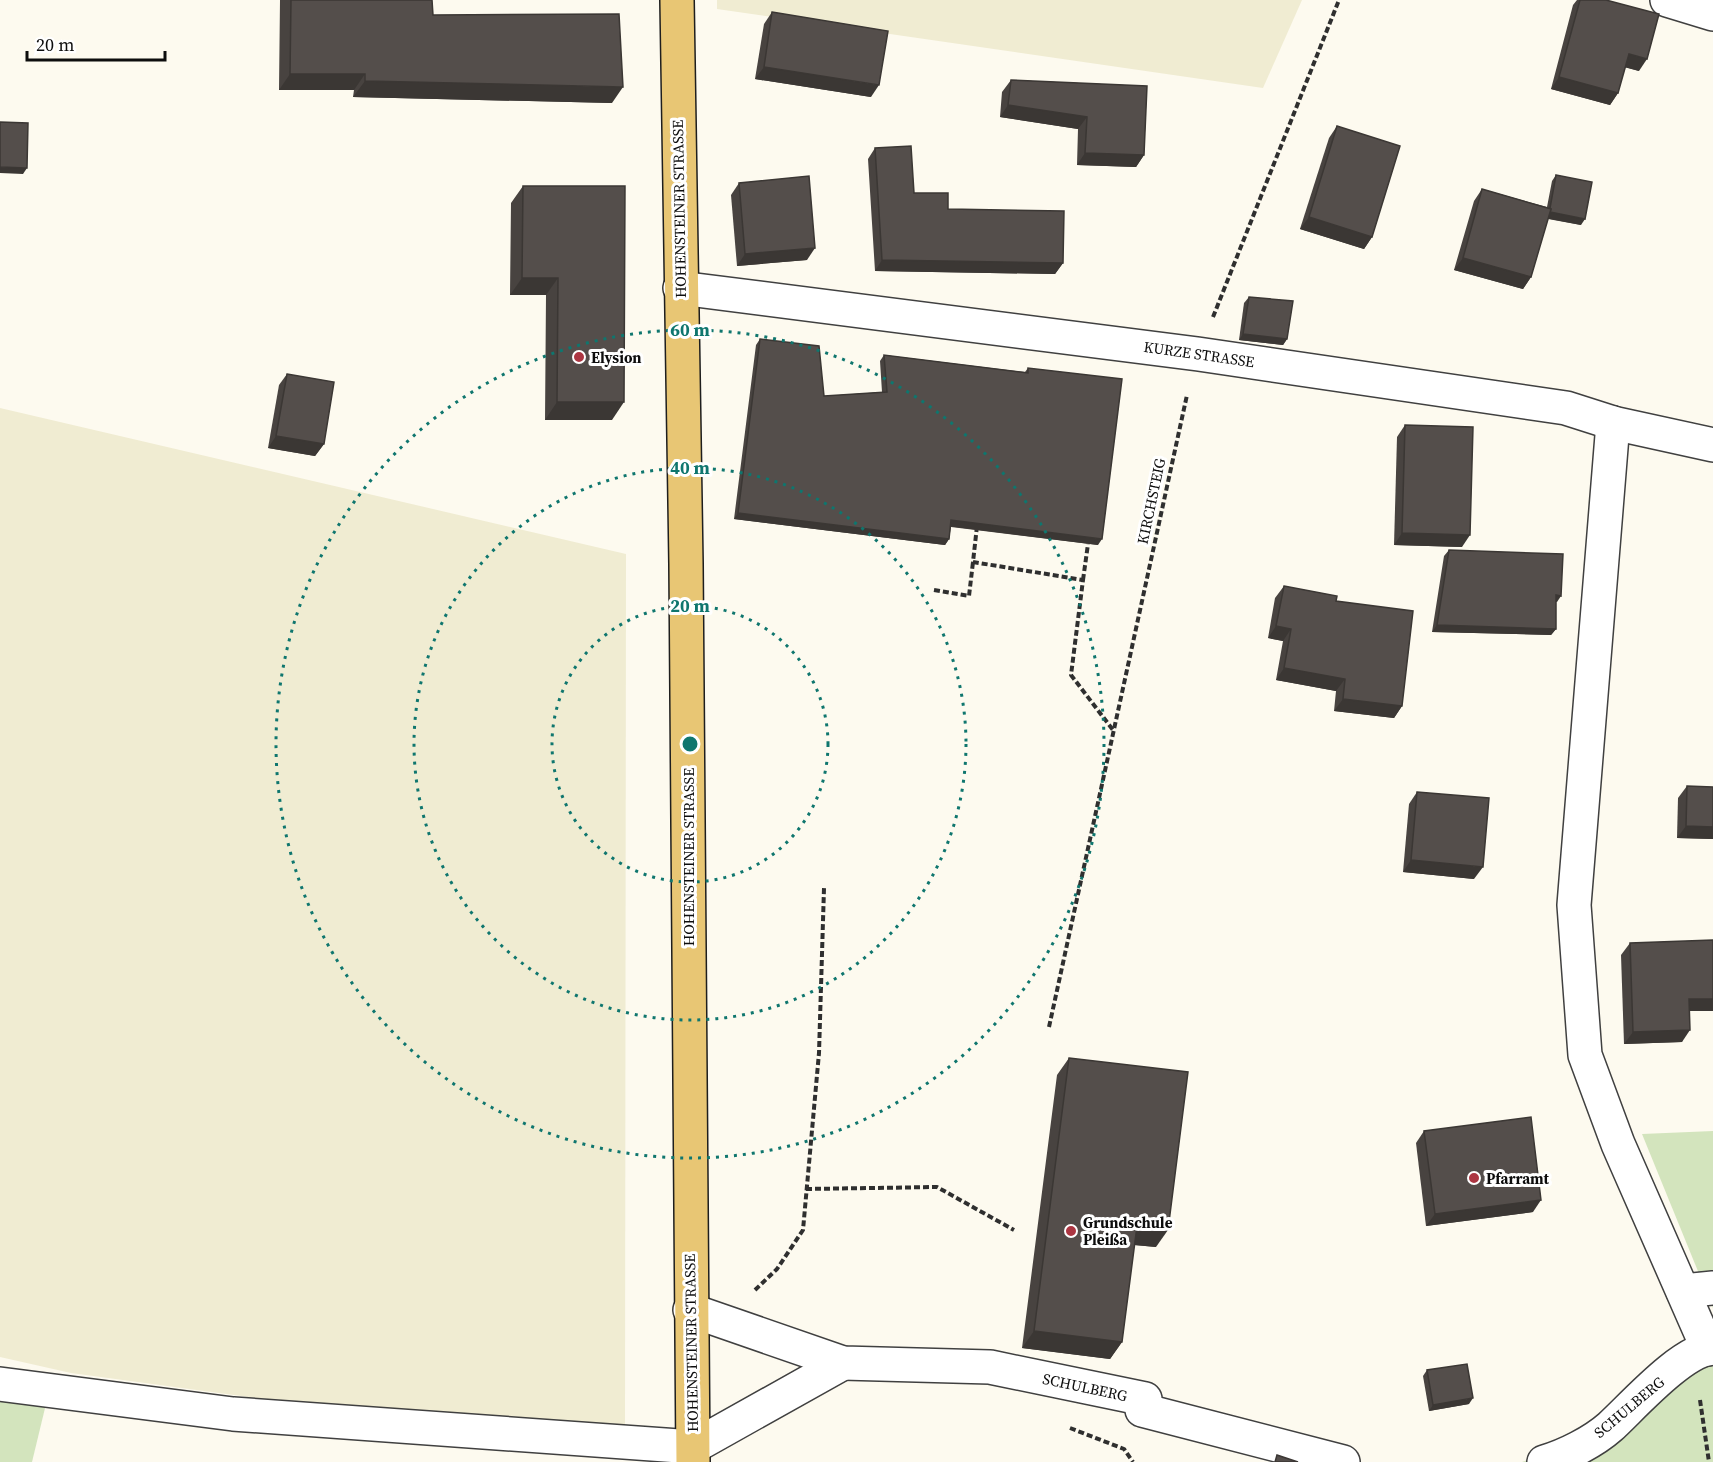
<svg xmlns="http://www.w3.org/2000/svg" width="1713" height="1462" font-family="'Source Serif 4',serif">
	<rect width="100%" height="100%" fill="#fdfaef"/>
	<g fill="#f0ecd2">
		<polygon points="717,0 1302,0 1263,88 717,9"/>
		<polygon points="0,408 626,554 625,1427 345,1410 71,1373 0,1357"/>
	</g>
	<g fill="#d3e4bd">
		<polygon points="1713,1131 1713,1308 1642,1134"/>
		<polygon points="1713,1353 1713,1462 1522,1462 1590,1439"/>
		<polygon points="0,1395 46,1404 32,1462 0,1462"/>
	</g>
	<g fill="none" stroke-linecap="round" stroke-linejoin="round">
		<defs>
			<g id="minor">
				<polyline points="1667,0 1713,14"/>
				<polyline points="680,288 1198,354 1566,408 1613,423 1713,445"/>
				<polyline points="1613,423 1574,905 1585,1055 1618,1144 1708,1349"/>
				<polyline points="1683,1291 1713,1288"/>
				<polyline points="690,1310 843,1363 990,1367 1145,1399 1142,1410 1343,1462"/>
				<polyline points="0,1384 233,1414 693,1447 843,1363"/>
				<path d="M 1544,1462 C 1565,1456 1593,1442 1610,1427 C 1633,1406 1682,1350 1713,1348"/>
			</g>
			<polyline id="major" points="677,0 686,564 693,1462"/>
		</defs>
		<use href="#minor" stroke="#404040" stroke-width="36"/>
		<use href="#major" stroke="#1e1e1e" stroke-width="36"/>
		<g stroke="#2f2f2f" stroke-width="4" stroke-dasharray="6 3" stroke-linecap="butt">
			<polyline points="1213,317 1339,0"/>
			<polyline points="977,526 973,562 1083,580 1071,675 1113,730"/>
			<polyline points="1083,580 1088,544"/>
			<polyline points="934,590 969,596 973,562"/>
			<polyline points="1049,1027 1187,395"/>
			<polyline points="806,1189 937,1187 1014,1230"/>
			<polyline points="755,1290 777,1269 803,1230 819,1053 824,888"/>
			<polyline points="1700,1400 1709,1462"/>
			<polyline points="1070,1428 1124,1449 1133,1462"/>
		</g>
		<use href="#minor" stroke="#fff" stroke-width="33"/>
		<use href="#major" stroke="#e8c674" stroke-width="33"/>
	</g>
	<g fill="#484340">
		<polygon points="280,0 432,0 433,15 612,103 353,97 354,90 279,90"/>
		<polygon points="1577,0 1606,0 1639,71 1625,67 1618,93 1610,105 1551,89 1573,5"/>
		<polygon points="772,12 871,97 755,79 764,24"/>
		<polygon points="1011,80 1147,86 1144,155 1136,167 1077,165 1078,129 1000,117 1002,92"/>
		<polygon points="1337,126 1372,237 1364,249 1300,229 1329,138"/>
		<polygon points="875,148 914,193 1063,263 1055,274 875,271 868,159"/>
		<polygon points="1556,175 1581,225 1548,219 1531,277 1523,289 1454,270 1474,201 1482,189 1547,207 1552,181"/>
		<polygon points="739,183 807,260 737,266 731,195"/>
		<polygon points="523,186 612,420 545,420 546,295 510,295 511,203"/>
		<polygon points="1249,297 1287,339 1283,345 1239,340 1244,303"/>
		<polygon points="760,339 824,396 882,392 880,361 884,355 1025,372 1028,368 1098,545 951,527 949,539 945,545 734,519 756,345"/>
		<polygon points="287,374 324,444 315,456 268,448 279,385"/>
		<polygon points="1405,425 1462,547 1394,545 1397,437"/>
		<polygon points="1449,550 1557,602 1556,602 1556,629 1551,635 1432,632 1444,556"/>
		<polygon points="1284,586 1336,601 1402,706 1394,718 1334,711 1336,691 1276,680 1283,641 1268,638 1275,598"/>
		<polygon points="1687,786 1713,787 1713,839 1677,838 1678,798"/>
		<polygon points="1417,792 1474,879 1403,872 1409,804"/>
		<polygon points="1630,943 1690,1011 1682,1042 1624,1044 1621,955"/>
		<polygon points="1069,1058 1156,1247 1134,1245 1122,1342 1110,1359 1022,1348 1057,1075"/>
		<polygon points="1424,1131 1533,1212 1426,1226 1416,1143"/>
		<polygon points="1427,1370 1469,1404 1429,1411 1423,1376"/>
	</g>
	<g fill="#3b3734">
		<polygon points="1629,54 1647,59 1639,71 1620,66"/>
		<polygon points="764,67 879,85 871,97 755,79"/>
		<polygon points="290,74 365,74 354,90 279,90"/>
		<polygon points="1559,77 1618,93 1610,105 1551,89"/>
		<polygon points="365,81 623,87 612,103 353,97"/>
		<polygon points="1008,105 1087,117 1078,129 1000,117"/>
		<polygon points="1085,153 1144,155 1136,167 1077,165"/>
		<polygon points="0,167 27,168 23,174 0,173"/>
		<polygon points="1549,212 1585,219 1581,225 1545,218"/>
		<polygon points="1309,217 1372,237 1364,249 1300,229"/>
		<polygon points="815,248 807,260 737,266 745,254"/>
		<polygon points="1463,258 1531,277 1523,289 1454,270"/>
		<polygon points="882,260 1063,263 1055,274 875,271"/>
		<polygon points="522,278 558,278 546,295 510,295"/>
		<polygon points="1243,334 1287,339 1283,345 1239,340"/>
		<polygon points="557,402 624,402 612,420 545,420"/>
		<polygon points="276,436 324,444 315,456 268,448"/>
		<polygon points="738,513 949,539 945,545 734,519"/>
		<polygon points="951,520 1102,539 1098,545 947,526"/>
		<polygon points="1402,533 1470,535 1462,547 1394,545"/>
		<polygon points="1556,595 1561,596 1557,602 1552,601"/>
		<polygon points="1437,625 1556,629 1551,635 1432,632"/>
		<polygon points="1276,626 1291,629 1283,641 1268,638"/>
		<polygon points="1284,668 1345,679 1336,691 1276,680"/>
		<polygon points="1343,699 1402,706 1394,718 1334,711"/>
		<polygon points="1686,826 1713,827 1713,839 1677,838"/>
		<polygon points="1411,860 1483,867 1474,879 1403,872"/>
		<polygon points="1689,999 1713,999 1713,1011 1681,1011"/>
		<polygon points="1690,1030 1682,1042 1624,1044 1633,1032"/>
		<polygon points="1541,1200 1533,1212 1426,1226 1435,1214"/>
		<polygon points="1137,1226 1168,1230 1156,1247 1124,1244"/>
		<polygon points="1034,1331 1122,1342 1110,1359 1022,1348"/>
		<polygon points="1473,1398 1469,1404 1429,1411 1433,1405"/>
	</g>
	<g fill="#544e4b" stroke="#3b3734" stroke-width="1.5">
		<polygon points="291,0 432,0 433,15 619,14 623,87 365,81 365,74 290,74"/>
		<polygon points="1580,0 1606,0 1659,14 1647,59 1629,54 1618,93 1559,77"/>
		<polygon points="772,12 888,31 879,85 764,67"/>
		<polygon points="1011,80 1147,86 1144,155 1085,153 1087,117 1008,105"/>
		<polygon points="0,122 28,123 27,168 0,167"/>
		<polygon points="1337,126 1400,146 1372,237 1309,217"/>
		<polygon points="911,146 914,193 948,193 948,209 1064,211 1063,263 882,260 875,148"/>
		<polygon points="1556,175 1592,182 1585,219 1550,212 1551,209 1550,208"/>
		<polygon points="809,176 815,248 745,254 739,183"/>
		<polygon points="523,186 625,186 624,402 557,402 558,278 522,278"/>
		<polygon points="1482,189 1551,209 1531,277 1463,258"/>
		<polygon points="1249,297 1293,301 1287,339 1243,334"/>
		<polygon points="760,339 819,346 824,396 887,392 884,355 1028,373 1028,368 1122,379 1102,539 951,520 949,539 738,513"/>
		<polygon points="287,374 334,382 324,444 276,436"/>
		<polygon points="1405,425 1473,427 1470,535 1402,533"/>
		<polygon points="1449,550 1563,554 1561,596 1556,595 1556,629 1437,625"/>
		<polygon points="1284,586 1337,596 1336,601 1413,611 1402,706 1343,699 1345,679 1284,668 1291,629 1276,626"/>
		<polygon points="1687,786 1713,787 1713,827 1686,826"/>
		<polygon points="1417,792 1489,798 1483,867 1411,860"/>
		<polygon points="1713,940 1713,999 1689,999 1690,1030 1633,1032 1630,943"/>
		<polygon points="1069,1058 1188,1072 1168,1230 1137,1226 1122,1342 1034,1331"/>
		<polygon points="1531,1117 1541,1200 1435,1214 1424,1131"/>
		<polygon points="1467,1364 1473,1398 1433,1405 1427,1370"/>
		<polygon points="1277,1455 1298,1462 1275,1462"/>
	</g>
	<g fill="none" stroke="#0f766e" stroke-width="3" stroke-dasharray="3 6">
		<circle cx="690" cy="744" r="138"/>
		<circle cx="690" cy="744" r="276"/>
		<circle cx="690" cy="744" r="414"/>
	</g>
	<g fill="#ac3642" stroke="#fff" stroke-width="2">
		<circle cx="579" cy="357" r="6"/>
		<circle cx="1474" cy="1178" r="6"/>
		<circle cx="1071" cy="1231" r="6"/>
	</g>
	<g text-anchor="middle" dominant-baseline="central" stroke-width="6" stroke-linejoin="round" paint-order="stroke">
		<g font-size="15" fill="#0d0d0d" stroke="#fff">
			<text transform="translate(679 209) rotate(-91)">HOHENSTEINER STRASSE</text>
			<text transform="translate(1199 354) rotate(8)">KURZE STRASSE</text>
			<text transform="translate(1151 501) rotate(-78)">KIRCHSTEIG</text>
			<text transform="translate(688 857) rotate(-90)">HOHENSTEINER STRASSE</text>
			<text transform="translate(691 1343) rotate(-91)">HOHENSTEINER STRASSE</text>
			<text transform="translate(1085 1387) rotate(12)">SCHULBERG</text>
			<text transform="translate(1629 1407) rotate(-40)">SCHULBERG</text>
		</g>
		<g font-size="15" font-weight="bold" fill="#0d0d0d" stroke="#fff" text-anchor="start">
			<text x="591" y="357">Elysion</text>
			<text x="1486" y="1178">Pfarramt</text>
			<text x="1083" y="1222">Grundschule<tspan x="1083" dy="17">Pleißa</tspan></text>
		</g>
	</g>
	<circle cx="690" cy="744" r="9" fill="#0f766e" stroke="#fff" stroke-width="3"/>
	<g font-size="18" text-anchor="middle" font-weight="bold" fill="#0f766e" stroke="#fff" stroke-width="6" stroke-linejoin="round" paint-order="stroke">
		<text x="690" y="336">60 m</text>
		<text x="690" y="474">40 m</text>
		<text x="690" y="612">20 m</text>
	</g>
	<path d="M27 51v9h138v-9" fill="none" stroke="#0d0d0d" stroke-width="3"/>
	<text x="36" y="51" font-size="18" fill="#0d0d0d" stroke="#ffffff" stroke-width="4.5" paint-order="stroke">20 m</text>
</svg>
